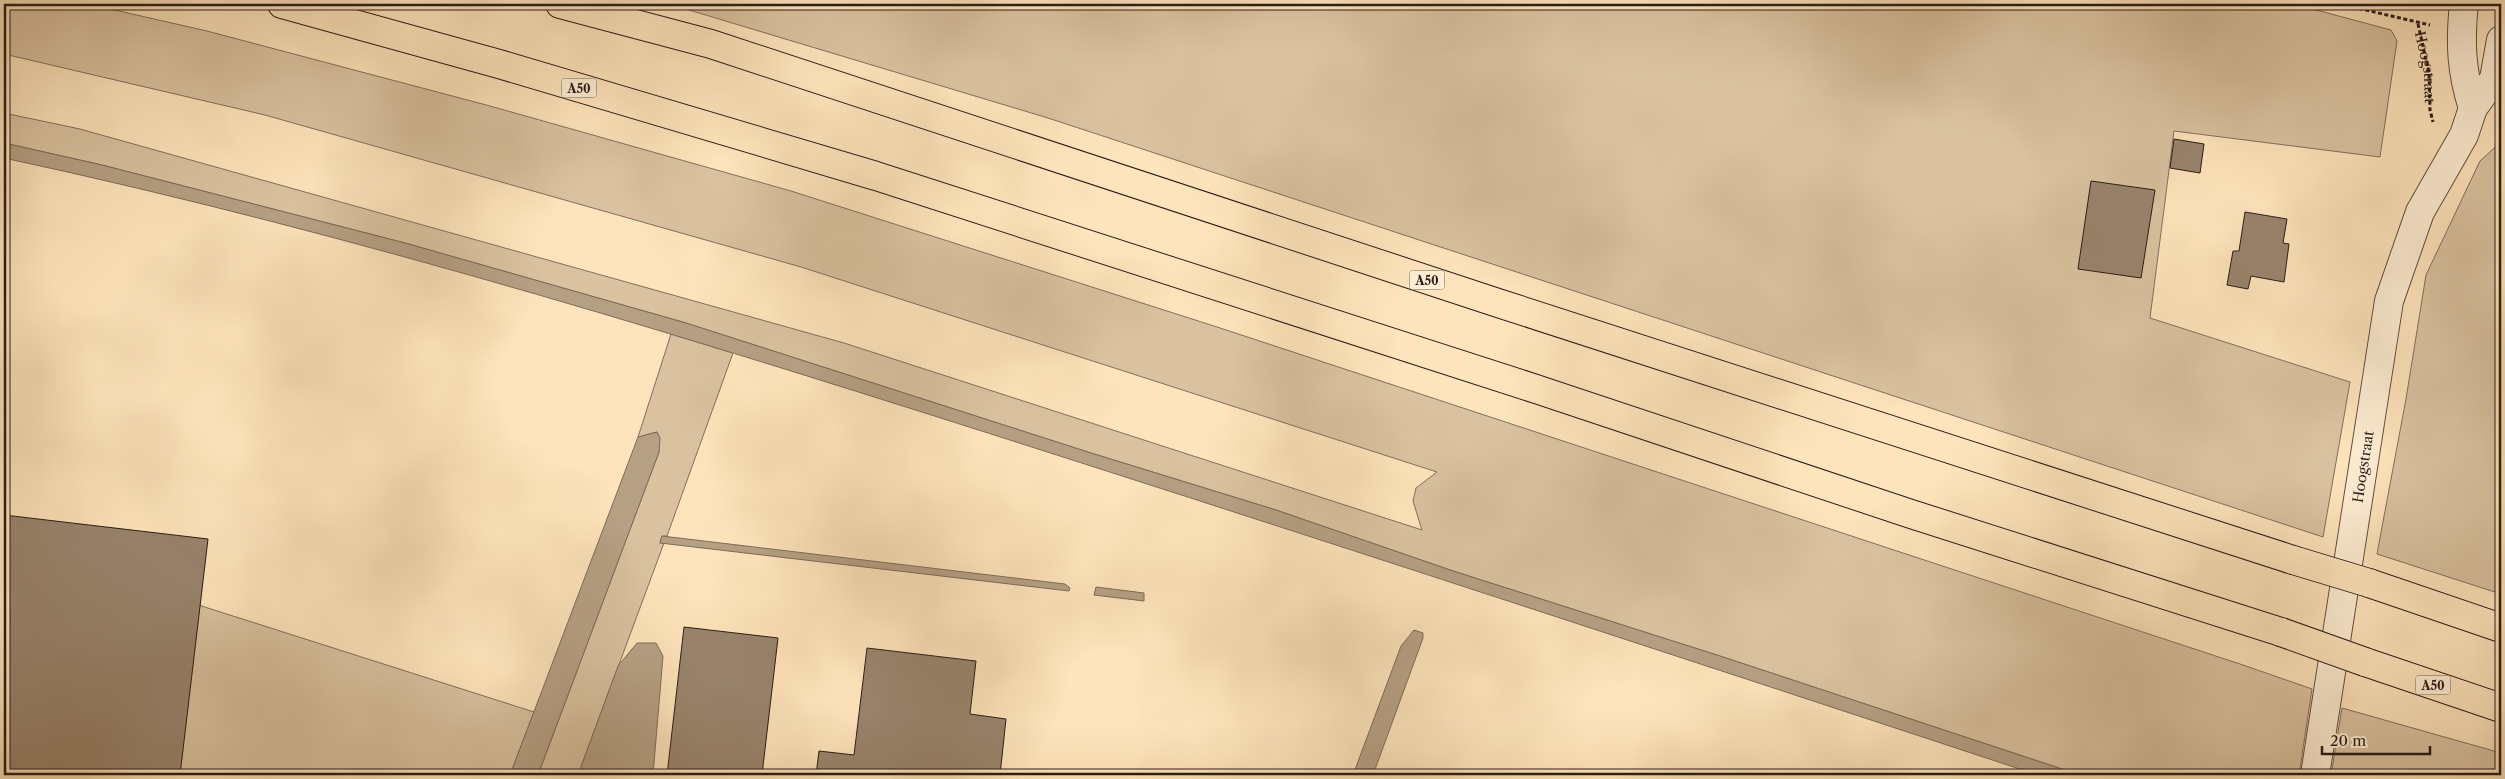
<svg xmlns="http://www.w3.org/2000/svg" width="2505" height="779" font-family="'Libre Caslon Text',serif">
	<rect width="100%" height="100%" fill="#fee4bc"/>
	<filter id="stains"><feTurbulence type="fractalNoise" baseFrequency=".004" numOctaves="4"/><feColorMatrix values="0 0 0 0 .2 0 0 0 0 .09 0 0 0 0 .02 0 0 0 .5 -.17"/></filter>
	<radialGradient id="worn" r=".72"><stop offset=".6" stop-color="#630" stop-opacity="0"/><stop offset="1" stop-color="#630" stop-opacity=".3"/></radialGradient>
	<g fill="#dac2a0" stroke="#826f5c">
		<polygon points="4,4 88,4 207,31 490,106 791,191 1214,326 2243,665 2312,689 2299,775 2080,775 1723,657 1453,571 1276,510 1091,453 686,323 405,243 102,165 4,143 4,113 80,129 844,343 1422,530 1413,501 1416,488 1437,472 801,267 265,115 4,54"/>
		<polygon points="669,4 2294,4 2391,30 2397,41 2380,157 2174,131 2150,318 2350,382 2323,537 1048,118"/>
		<polygon points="2501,142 2501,594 2377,554 2406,399 2426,275 2480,161"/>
		<polygon points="671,334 733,353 667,536 662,536 660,543 664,543 578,775 538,775 659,452 657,432 638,437"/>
		<polygon points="4,543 534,712 510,775 4,775"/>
		<polygon points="2342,708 2501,753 2501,775 2331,775"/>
	</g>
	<g fill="#b6a084" stroke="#7e6b58">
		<path d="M 4,143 L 102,165 L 405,243 L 686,323 L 1091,453 L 1276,510 L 1453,571 L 1723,657 L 2080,775 L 2038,775 C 1713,668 1388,561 1063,457 C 713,345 363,235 4,158 Z"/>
		<polygon points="657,432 660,438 659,452 538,775 510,775 638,437"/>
		<polygon points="662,536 1065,584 1070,588 1069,591 660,543"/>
		<polygon points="1096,587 1144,593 1144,601 1094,595"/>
		<polygon points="1414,630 1423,633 1423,638 1373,775 1353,775 1401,646"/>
		<polygon points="637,643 656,643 663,656 653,775 578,775 618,666"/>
	</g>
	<g fill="#99846d" stroke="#2b1c17">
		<polygon points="2174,139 2204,144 2200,173 2170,168"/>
		<polygon points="2091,181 2155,190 2141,278 2078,269"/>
		<polygon points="2245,212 2287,219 2283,243 2289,244 2284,282 2251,276 2248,289 2227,285 2233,251 2239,251"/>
		<polygon points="4,515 208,539 180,775 4,775"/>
		<polygon points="684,627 778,638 762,775 667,775"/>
		<polygon points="867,648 976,661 970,714 1006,719 1000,775 816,775 819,751 854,755"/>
	</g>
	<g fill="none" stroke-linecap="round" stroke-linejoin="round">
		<defs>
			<g id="street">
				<path d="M 2464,4 C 2460,41 2461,72 2473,108"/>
				<path id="s2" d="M 2315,775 L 2389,301 L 2420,212 L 2464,135 L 2473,108 L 2494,79 L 2501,40"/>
			</g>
			<g id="highway">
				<polyline points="282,4 499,64 876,176 1536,389 1911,514 2281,632"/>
				<polyline points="560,4 711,44 1498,303 2293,560"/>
				<polyline points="2369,583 2501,628"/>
				<polyline points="2365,662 2501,708"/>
			</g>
		</defs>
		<use href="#street" stroke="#604e40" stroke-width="30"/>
		<use href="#highway" stroke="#2b1c17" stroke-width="30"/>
		<g stroke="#2b1c17" stroke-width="3" stroke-dasharray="4 2.5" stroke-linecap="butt">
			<polyline points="2340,4 2430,25"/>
			<polyline points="2369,9 2370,4"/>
			<path id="s1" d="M 2418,24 L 2429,73 L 2430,110 L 2433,122"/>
		</g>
		<use href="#street" stroke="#feedd3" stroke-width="28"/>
		<use href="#highway" stroke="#fee4bc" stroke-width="28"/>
		<defs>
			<g id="highway-bridge">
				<polyline points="2293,560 2369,583"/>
				<polyline points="2281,632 2365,662"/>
			</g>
		</defs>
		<use href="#highway-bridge" stroke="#2b1c17" stroke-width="30" stroke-linecap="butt"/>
		<use href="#highway-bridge" stroke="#fee4bc" stroke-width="28"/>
	</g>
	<g text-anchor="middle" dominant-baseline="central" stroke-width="4" stroke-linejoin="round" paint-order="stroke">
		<g fill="#feedd3" stroke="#6a5b4f" stroke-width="1">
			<rect x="561.5" y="78.5" width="35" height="19" rx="4"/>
			<rect x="1409.5" y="270.5" width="35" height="19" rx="4"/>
			<rect x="2415.5" y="675.5" width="35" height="19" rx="4"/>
		</g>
		<g font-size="12" font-weight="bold" fill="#2b1c17">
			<text x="579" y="88">A50</text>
			<text x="1427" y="280">A50</text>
			<text x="2433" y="685">A50</text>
		</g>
		<g font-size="14" fill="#2b1c17" stroke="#feedd3">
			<text stroke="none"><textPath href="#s1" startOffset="44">Hoogstraat</textPath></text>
			<text stroke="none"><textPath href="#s2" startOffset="312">Hoogstraat</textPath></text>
		</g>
	</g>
	<rect width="2505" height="779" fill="none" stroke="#fee4bc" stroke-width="20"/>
	<rect x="5" y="5" width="2495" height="769" fill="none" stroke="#2b1c17" stroke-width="2.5"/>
	<rect x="10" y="10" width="2485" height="759" fill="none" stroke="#2b1c17"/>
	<path d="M2322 746v8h108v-8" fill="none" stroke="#2b1c17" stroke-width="2.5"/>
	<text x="2330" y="746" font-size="15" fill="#2b1c17" stroke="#feedd3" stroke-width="4" paint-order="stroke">20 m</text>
	<rect width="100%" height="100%" filter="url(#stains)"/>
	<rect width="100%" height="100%" fill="url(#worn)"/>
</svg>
